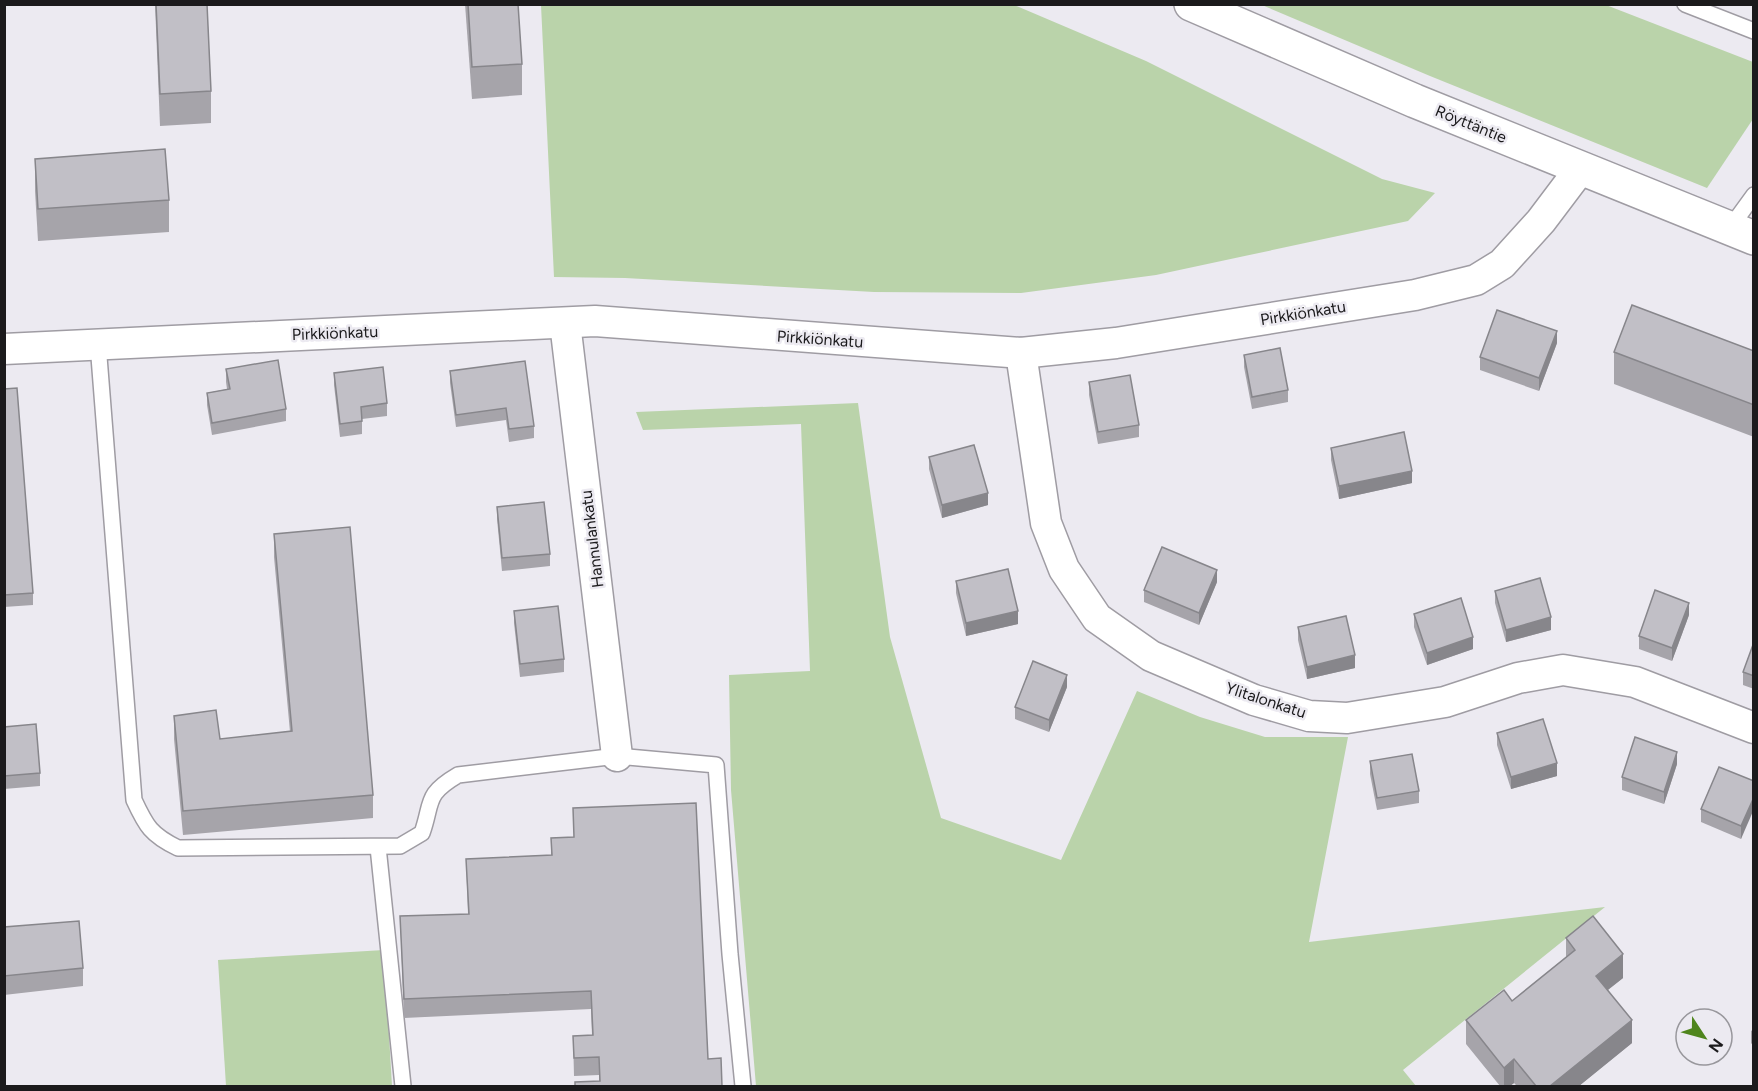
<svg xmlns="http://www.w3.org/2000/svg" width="1758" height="1091" font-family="Figtree,sans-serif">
	<rect width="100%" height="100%" fill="#eceaf1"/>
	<g fill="#bad3aa">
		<polygon points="541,5 1014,5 1146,61 1382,179 1435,193 1408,221 1156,275 1021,293 874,292 625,278 554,277"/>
		<polygon points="1262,5 1606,5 1753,62 1753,119 1707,188 1430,76"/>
		<polygon points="858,403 890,637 941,818 1061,860 1137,691 1200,717 1265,737 1348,737 1309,942 1605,907 1403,1070 1416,1086 756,1086 731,790 729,675 810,671 801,424 643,430 636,412"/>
		<polygon points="384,950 392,1086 226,1086 218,960"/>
	</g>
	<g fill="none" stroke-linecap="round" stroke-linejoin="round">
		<defs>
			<g id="service">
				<polyline points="1685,4 1754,31"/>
				<polyline points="1730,228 1754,195"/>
				<path d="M 98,344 L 134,800 C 146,826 151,835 178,848 L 400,846 L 422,833 C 433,802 424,795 458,775 L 617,756 L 716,765 L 730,954 L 743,1086"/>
				<polyline points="378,847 403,1086"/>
			</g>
			<g id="minor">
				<polyline points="565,323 617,756"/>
				<polyline points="4,349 595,321 1021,353 1116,343 1415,295 1476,280 1502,264 1541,221 1581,168"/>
				<polyline points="1021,353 1046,523 1064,569 1097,618 1151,656 1254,700 1309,716 1347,718 1445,702 1518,678 1563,670 1635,682 1754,728"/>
			</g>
			<polyline id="tertiary" points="1191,4 1415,101 1754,238"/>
		</defs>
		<use href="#service" stroke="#9f9ca3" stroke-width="18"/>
		<use href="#minor" stroke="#9f9ca3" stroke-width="33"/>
		<use href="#tertiary" stroke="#9f9ca3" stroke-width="36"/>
		<use href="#service" stroke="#fff" stroke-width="15"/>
		<use href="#minor" stroke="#fff" stroke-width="30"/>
		<use href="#tertiary" stroke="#fff" stroke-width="33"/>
	</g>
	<g fill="#a6a4aa">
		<polygon points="155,4 207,4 211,91 211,123 160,126"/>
		<polygon points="465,4 518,4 522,64 522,95 472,99"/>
		<polygon points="35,159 169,200 169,232 38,241 35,191"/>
		<polygon points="1557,343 1539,391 1480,370 1480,357"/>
		<polygon points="1754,351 1754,437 1614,384 1614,352"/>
		<polygon points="1244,355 1288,390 1288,402 1252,409 1244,367"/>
		<polygon points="226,369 286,409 286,421 212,435 207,405 207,393 227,389 226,382"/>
		<polygon points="450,371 534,426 534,438 509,442 506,420 456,427 450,383"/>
		<polygon points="334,373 387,403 387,416 362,419 362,434 340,437 334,385"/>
		<polygon points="1089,382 1139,425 1139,437 1098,444 1089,395"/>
		<polygon points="4,389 33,593 33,605 4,607"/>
		<polygon points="1331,448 1412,483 1339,499 1331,460"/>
		<polygon points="929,457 988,505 942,518 929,469"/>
		<polygon points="497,507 550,554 550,566 502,571 497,519"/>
		<polygon points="274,534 373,795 373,818 183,835 174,739 174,716 220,739 290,732 274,557"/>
		<polygon points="956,581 1018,624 966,636 956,593"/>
		<polygon points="1217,582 1199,625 1144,602 1144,590"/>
		<polygon points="1495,591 1551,630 1506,642 1495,603"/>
		<polygon points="514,611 564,659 564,672 520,677 514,623"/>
		<polygon points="1414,614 1473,649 1427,665 1414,627"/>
		<polygon points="1689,615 1672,661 1639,649 1639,636"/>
		<polygon points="1298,627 1355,668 1307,679 1298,640"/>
		<polygon points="1754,642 1754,689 1743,685 1743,672"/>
		<polygon points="1067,687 1049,732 1015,719 1015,707"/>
		<polygon points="4,727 40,773 40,786 4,789"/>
		<polygon points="1497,733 1557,776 1511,789 1497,745"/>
		<polygon points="1370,761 1419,791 1419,803 1377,810 1370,774"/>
		<polygon points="1677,764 1664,804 1622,790 1622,777"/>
		<polygon points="1754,781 1741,839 1701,822 1701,809"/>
		<polygon points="573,808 708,1059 599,1081 599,1075 574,1076 573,1036 592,1035 591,1009 404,1018 400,916 468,914 466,859 551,855 551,838 574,837"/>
		<polygon points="4,927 83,968 83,986 4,995"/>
		<polygon points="1566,938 1623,978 1608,990 1632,1043 1579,1086 1517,1086 1514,1083 1510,1086 1500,1086 1466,1044 1466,1020 1512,1001 1566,957"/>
		<polygon points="1754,1029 1754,1047 1751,1043 1751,1031"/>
	</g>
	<g fill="#87868b">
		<polygon points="1557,331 1557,343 1539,391 1539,378"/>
		<polygon points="1412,471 1412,483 1339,499 1339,486"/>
		<polygon points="988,493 988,505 942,518 942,505"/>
		<polygon points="1217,570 1217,582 1199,625 1199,613"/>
		<polygon points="1689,603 1689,615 1672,661 1672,648"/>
		<polygon points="1018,611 1018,624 966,636 966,623"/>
		<polygon points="1551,617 1551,630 1506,642 1506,630"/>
		<polygon points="1473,637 1473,649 1427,665 1427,653"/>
		<polygon points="1355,655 1355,668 1307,679 1307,667"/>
		<polygon points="1067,675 1067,687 1049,732 1049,720"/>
		<polygon points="1677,752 1677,764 1664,804 1664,792"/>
		<polygon points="1557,763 1557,776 1511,789 1511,777"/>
		<polygon points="1754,797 1754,809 1741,839 1741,826"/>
		<polygon points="1623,954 1623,978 1596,999 1596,976"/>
		<polygon points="1632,1020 1632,1043 1579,1086 1550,1086"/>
		<polygon points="1514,1059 1514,1083 1510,1086 1504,1086 1504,1068"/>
	</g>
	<g fill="#c1bfc6" stroke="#87868b" stroke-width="1.5">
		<polygon points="156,4 207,4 211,91 160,94"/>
		<polygon points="468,4 518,4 522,64 472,67"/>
		<polygon points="165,149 169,200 38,209 35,159"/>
		<polygon points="1632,305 1754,351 1754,405 1614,352"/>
		<polygon points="1497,310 1557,331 1539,378 1480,357"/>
		<polygon points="1280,348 1288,390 1252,397 1244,355"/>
		<polygon points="278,360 286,409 212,423 207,393 230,389 226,369"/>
		<polygon points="525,361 534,426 509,429 506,408 456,415 450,371"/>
		<polygon points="383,367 387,403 361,407 362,421 340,424 334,373"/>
		<polygon points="1130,375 1139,425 1098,432 1089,382"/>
		<polygon points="17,388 33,593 4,595 4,389"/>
		<polygon points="1404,432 1412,471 1339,486 1331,448"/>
		<polygon points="974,445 988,493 942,505 929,457"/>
		<polygon points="544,502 550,554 502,558 497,507"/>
		<polygon points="350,527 373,795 183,811 174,716 216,710 220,739 292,731 274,534"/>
		<polygon points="1162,547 1217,570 1199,613 1144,590"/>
		<polygon points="1008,569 1018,611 966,623 956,581"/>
		<polygon points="1540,578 1551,617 1506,630 1495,591"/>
		<polygon points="1655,590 1689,603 1672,648 1639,636"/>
		<polygon points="1461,598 1473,637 1427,653 1414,614"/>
		<polygon points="558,606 564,659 520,664 514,611"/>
		<polygon points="1346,616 1355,655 1307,667 1298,627"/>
		<polygon points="1754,642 1754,676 1743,672"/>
		<polygon points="1033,661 1067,675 1049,720 1015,707"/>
		<polygon points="1543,719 1557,763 1511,777 1497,733"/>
		<polygon points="36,724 40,773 4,776 4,727"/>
		<polygon points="1635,737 1677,752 1664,792 1622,777"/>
		<polygon points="1412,754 1419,791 1377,798 1370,761"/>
		<polygon points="1719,767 1754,781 1754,797 1741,826 1701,809"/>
		<polygon points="696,803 708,1059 721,1058 722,1086 575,1086 575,1082 600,1081 599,1057 574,1058 573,1036 593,1035 591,991 404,999 400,916 469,914 466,859 552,855 551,838 574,837 573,808"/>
		<polygon points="1593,916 1623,954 1596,976 1632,1020 1550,1086 1536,1086 1514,1059 1504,1068 1466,1020 1504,990 1512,1001 1575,950 1566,938"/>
		<polygon points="79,921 83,968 4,976 4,927"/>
	</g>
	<g text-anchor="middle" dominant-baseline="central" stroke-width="5" stroke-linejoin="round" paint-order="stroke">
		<g font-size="16" fill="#1b1a1c" stroke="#eceaf1">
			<text transform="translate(1471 124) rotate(22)">Röyttäntie</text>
			<text transform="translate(1303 313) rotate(-9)">Pirkkiönkatu</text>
			<text transform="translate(335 333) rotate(-2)">Pirkkiönkatu</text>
			<text transform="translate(820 339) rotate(4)">Pirkkiönkatu</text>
			<text transform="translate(592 539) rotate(-97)">Hannulankatu</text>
			<text transform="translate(1266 700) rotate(18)">Ylitalonkatu</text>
		</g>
	</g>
	<rect width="1758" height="1091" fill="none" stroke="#1b1a1c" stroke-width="12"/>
	<g transform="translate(1704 1037) rotate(126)"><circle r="28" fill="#eceaf1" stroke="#98979c" stroke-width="1.5"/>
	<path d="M0-4.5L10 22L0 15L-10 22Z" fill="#4f851d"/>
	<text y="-9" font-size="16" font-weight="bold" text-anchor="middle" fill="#1b1a1c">N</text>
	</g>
</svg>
